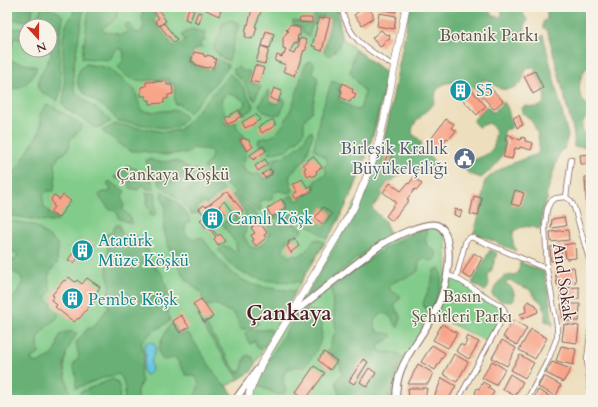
<svg xmlns="http://www.w3.org/2000/svg" width="598" height="407" font-family="Cardo,serif">
	<rect width="100%" height="100%" fill="#f7f3e8"/>
	<filter id="ink" filterUnits="userSpaceOnUse"><feTurbulence type="fractalNoise" baseFrequency=".025" numOctaves="2"/><feDisplacementMap in="SourceGraphic" scale="8" xChannelSelector="R" yChannelSelector="G"/><feConvolveMatrix kernelMatrix="1 2 1 2 8 2 1 2 1" color-interpolation-filters="sRGB"/></filter>
	<filter id="wash" filterUnits="userSpaceOnUse"><feTurbulence type="fractalNoise" baseFrequency=".012" numOctaves="4" result="noise"/><feDisplacementMap in="SourceGraphic" scale="16" xChannelSelector="R" yChannelSelector="G"/><feGaussianBlur stdDeviation="0.9" result="paint"/><feColorMatrix in="noise" values="0 0 0 0 0 0 0 0 0 0 0 0 0 0 0 0 0 1.4 0 .05"/><feComposite in="paint" operator="in"/></filter>
	<g filter="url(#wash)">
		<rect width="100%" height="100%" fill="#eddfbd"/>
		<g fill="#81cc8a" stroke="#66765a" fill-rule="evenodd">
			<path d="M 7,7 L 336,7 L 338,9 L 341,37 L 385,72 L 387,74 L 378,118 L 371,142 L 354,189 L 339,220 L 301,282 L 251,372 L 227,386 L 234,396 L 231,400 L 7,400 ZM 26,26 L 50,26 L 50,50 L 26,50 Z"/>
			<polygon points="357,200 380,223 389,241 432,224 446,235 447,275 456,278 505,311 489,343 434,315 406,358 396,400 235,400 261,364"/>
		</g>
		<g fill="#68b076" stroke="#596850">
			<polygon points="7,7 33,7 31,21 7,19"/>
			<path d="M 42,7 C 49,8 62,11 63,18 L 59,39 L 61,91 L 57,101 L 40,91 L 38,88 L 39,78 L 51,55 L 50,26 L 39,26 C 36,19 39,13 42,7 Z"/>
			<path d="M 72,7 L 84,7 L 73,71 L 74,89 L 79,96 L 106,116 L 111,122 L 96,128 L 66,109 L 63,104 C 68,79 59,53 65,28 C 67,21 71,17 74,12 Z"/>
			<path d="M 89,7 L 117,7 C 119,23 110,21 102,29 L 105,32 L 116,33 L 119,35 L 124,34 L 127,30 L 125,26 L 127,23 L 132,26 L 133,30 L 137,33 L 142,31 C 145,23 143,24 142,17 C 142,13 144,11 142,7 L 149,7 L 156,17 L 153,20 L 173,46 L 180,45 L 185,40 L 182,35 L 190,29 L 205,32 L 205,41 L 200,42 L 200,45 L 202,47 C 192,48 191,55 189,63 L 213,71 L 217,59 L 228,65 L 226,70 L 189,113 L 180,104 L 175,104 L 174,83 L 169,83 L 168,79 C 151,80 127,86 118,66 L 123,61 L 124,54 L 122,49 L 117,49 L 113,54 L 110,60 L 82,58 Z"/>
			<polygon points="316,7 336,7 338,9 341,37 339,47 331,55 328,55 324,52 332,18 323,16 322,18 318,17 316,24 312,26 309,36 302,32 302,28 293,24 293,21 313,23"/>
			<path d="M 410,7 L 486,7 L 494,16 L 500,17 L 502,15 L 501,7 L 519,7 L 528,21 L 525,24 L 525,35 C 531,40 538,41 543,35 L 568,136 L 564,149 L 560,151 L 546,196 L 548,198 L 543,208 L 541,227 L 538,229 C 529,225 520,226 513,232 L 513,243 L 516,251 L 474,233 C 477,221 483,206 483,194 C 484,190 483,185 485,181 C 496,168 522,159 538,154 C 541,140 536,120 522,113 L 522,108 L 525,106 C 529,106 533,108 537,107 C 554,104 538,76 534,68 L 531,67 L 527,68 L 524,72 C 524,74 524,76 523,79 C 521,86 508,91 501,89 C 494,86 491,80 484,80 L 474,89 L 469,84 L 464,89 C 455,80 447,81 438,88 C 434,94 436,101 432,106 C 425,115 412,120 412,133 C 416,138 425,140 420,149 L 432,158 C 439,175 420,171 411,171 C 404,172 396,177 391,182 L 389,181 L 381,192 L 383,194 L 372,208 L 384,220 L 391,235 L 380,241 L 306,297 L 357,210 L 371,177 L 382,147 L 388,122 Z"/>
			<path d="M 547,7 L 579,7 L 591,16 L 591,65 C 581,69 577,87 581,97 C 583,102 588,105 591,110 L 590,114 C 579,123 580,132 591,140 L 591,147 L 574,147 L 574,134 L 548,33 L 546,29 L 543,28 L 543,22 L 547,19 Z"/>
			<path d="M 230,20 L 239,23 L 229,61 L 222,58 L 214,50 C 213,43 217,40 220,34 C 221,32 221,27 222,24 Z"/>
			<path d="M 7,28 L 26,29 L 26,41 L 14,38 L 9,60 L 37,67 C 30,83 24,88 7,90 Z"/>
			<path d="M 355,49 L 387,74 C 375,133 360,188 327,239 C 315,230 303,219 288,217 C 283,216 279,220 273,218 L 288,208 L 284,200 L 292,195 L 297,201 L 314,190 L 315,181 L 327,173 L 323,167 L 328,163 L 326,158 L 314,149 L 320,115 L 332,81 L 339,83 L 341,85 L 338,90 L 341,91 L 338,99 L 356,110 L 360,109 L 365,93 L 350,72 Z"/>
			<path d="M 310,61 L 314,63 L 313,73 L 318,79 L 312,111 L 304,121 L 304,132 L 297,141 L 286,150 L 269,154 L 268,149 L 265,145 L 260,146 L 258,142 L 259,139 C 264,138 268,138 272,136 C 290,125 298,87 304,67 L 307,63 Z"/>
			<path d="M 86,64 L 109,68 L 135,90 L 141,110 L 146,112 L 177,110 L 186,117 L 177,127 L 166,128 L 117,121 C 115,117 112,113 109,111 C 98,100 73,94 78,74 C 80,69 82,66 86,64 Z"/>
			<polygon points="238,67 243,71 249,71 250,73 248,81 261,86 254,100 244,83 234,73 234,69"/>
			<path d="M 230,74 L 242,85 L 253,105 L 252,109 L 243,115 L 240,109 L 245,105 L 245,102 C 240,97 235,95 228,94 L 222,98 C 221,106 227,110 223,117 L 227,125 L 237,121 L 236,126 L 245,137 L 239,140 L 247,152 C 243,164 238,170 254,175 L 259,173 L 264,179 L 268,177 L 269,178 L 274,172 L 271,168 L 274,162 L 274,159 C 285,156 294,152 302,143 C 305,139 307,133 312,131 L 313,134 L 305,160 L 292,172 L 289,178 L 293,191 L 290,193 C 285,193 282,190 277,191 L 272,196 L 272,199 L 268,201 L 265,199 L 260,201 L 261,209 L 258,212 L 229,187 L 204,169 L 204,166 C 209,162 212,159 212,152 L 210,150 L 193,148 L 186,154 L 179,153 L 166,155 L 142,151 L 130,151 L 102,131 L 115,124 L 165,132 L 179,130 L 186,124 Z"/>
			<path d="M 269,90 L 270,91 L 269,99 L 271,102 L 278,104 L 282,98 L 285,100 L 285,104 L 280,114 C 272,116 263,113 259,105 L 267,91 Z"/>
			<path d="M 504,102 C 510,109 509,118 512,126 L 510,129 L 506,129 C 501,136 505,141 504,148 C 502,161 491,170 481,178 L 470,174 L 465,170 C 469,156 488,160 494,146 C 495,143 495,139 495,136 C 497,130 494,127 489,123 L 478,127 L 473,122 L 476,117 L 487,106 L 493,112 Z"/>
			<polygon points="50,105 83,125 79,131 72,137 70,141 69,148 65,153 59,156 55,163 56,176 54,191 47,191 43,195 44,207 49,211 49,213 58,219 57,221 51,222 7,215 7,185 40,131 39,129 41,124 40,115 45,106"/>
			<path d="M 150,159 C 162,166 168,158 179,162 C 183,163 186,168 190,169 C 192,170 195,169 197,169 C 205,182 213,179 224,190 L 206,204 L 204,202 L 197,208 L 200,213 L 191,214 L 184,203 L 159,184 L 157,176 L 146,162 L 146,160 Z"/>
			<path d="M 129,165 L 132,168 L 137,169 L 139,171 L 135,175 L 136,177 L 139,177 L 142,175 L 145,170 L 149,175 L 155,189 L 147,189 L 144,185 L 141,185 L 138,190 L 130,188 L 129,180 C 124,178 120,181 115,178 L 114,176 L 118,177 L 119,173 C 124,172 124,167 129,165 Z"/>
			<path d="M 109,181 L 125,191 L 122,197 L 124,205 L 123,209 L 124,211 L 128,214 L 132,221 L 131,224 L 118,218 C 118,209 112,211 107,207 C 105,202 100,200 99,195 L 102,192 L 110,192 L 111,190 L 107,184 Z"/>
			<path d="M 162,191 L 180,205 L 191,221 C 184,223 184,230 187,236 L 194,239 L 202,237 C 218,259 233,281 262,287 C 273,289 285,290 296,291 L 281,318 L 268,314 L 262,313 L 257,317 L 258,324 L 247,329 L 241,329 C 237,324 238,319 234,314 C 231,311 228,311 225,310 C 217,307 218,302 207,306 L 202,298 L 202,293 C 197,289 192,286 188,281 C 176,267 168,248 164,230 C 161,219 170,206 161,197 Z"/>
			<polygon points="146,193 156,193 155,215 153,217 150,216 150,210 146,204 148,198"/>
			<path d="M 234,194 L 252,210 L 260,220 L 248,221 C 245,227 247,231 244,236 L 250,247 L 256,248 L 269,239 L 267,235 L 270,233 L 266,228 C 269,225 271,225 275,224 C 291,221 289,220 303,229 L 302,232 L 286,241 L 287,243 L 284,245 L 283,251 L 290,257 L 294,254 L 297,257 L 306,251 L 313,241 L 318,239 L 324,243 L 301,282 C 276,281 253,283 233,266 C 227,262 223,255 218,250 L 223,246 L 228,247 L 234,252 L 237,251 L 236,243 C 233,240 225,228 222,223 C 230,217 239,222 246,213 L 232,195 Z"/>
			<path d="M 11,221 L 34,225 L 58,244 L 57,264 C 47,274 47,276 51,290 L 46,299 L 52,304 L 51,306 L 59,314 C 55,324 42,327 39,337 C 37,342 39,348 39,354 L 31,358 L 32,361 L 37,363 C 43,361 50,358 54,353 C 58,348 57,342 59,337 C 62,331 72,331 77,333 L 67,351 L 64,368 L 70,395 L 62,400 L 7,400 L 7,302 L 9,299 L 16,295 L 23,283 L 21,276 L 11,271 L 8,267 L 10,261 L 14,260 L 17,257 L 17,254 L 15,252 L 7,253 L 7,222 Z"/>
			<path d="M 116,225 L 120,225 L 121,231 L 124,236 L 138,237 L 146,244 L 151,263 L 163,275 L 169,296 L 167,307 L 170,321 C 158,329 149,332 141,344 C 142,348 143,351 144,354 C 145,364 137,371 142,381 L 137,390 L 137,400 L 124,400 C 126,392 125,380 119,374 L 105,377 L 76,388 L 76,375 L 73,365 L 79,357 L 76,343 L 87,329 L 93,327 L 109,307 L 107,305 L 110,283 L 107,274 L 108,245 L 104,235 L 110,234 Z"/>
			<path d="M 421,230 L 426,230 L 427,232 C 426,235 425,239 426,243 C 429,251 439,247 435,260 L 429,261 L 425,258 L 421,259 L 419,263 L 418,271 C 409,280 394,277 389,288 L 391,291 L 400,295 L 400,298 L 395,304 L 395,308 L 401,317 L 398,328 L 395,325 L 391,317 L 384,313 L 378,316 L 374,321 L 375,327 L 378,332 L 391,334 L 392,337 L 379,344 L 378,348 C 384,358 392,347 403,357 C 395,371 393,384 391,400 L 379,400 L 375,395 L 369,400 L 333,400 L 339,393 L 336,382 L 342,373 L 340,363 L 327,353 L 336,330 L 331,289 L 385,248 Z"/>
			<path d="M 490,250 L 497,253 L 491,272 L 488,274 C 488,281 491,286 485,291 L 472,283 Z"/>
			<path d="M 520,262 L 544,272 L 549,295 L 553,326 L 551,323 L 545,321 L 545,310 L 542,303 L 536,298 L 529,289 L 518,285 L 510,280 L 507,281 L 506,284 C 513,287 515,292 514,300 L 511,302 L 501,301 L 492,295 L 496,285 L 503,277 L 517,274 L 519,271 Z"/>
			<path d="M 437,269 L 440,269 C 445,282 436,301 430,312 L 424,307 L 423,303 L 432,281 L 434,270 Z"/>
			<path d="M 305,310 L 320,312 C 323,321 323,338 318,347 C 315,354 308,361 304,368 C 296,364 283,368 283,379 C 283,383 286,387 286,392 L 281,395 L 278,395 L 257,385 L 265,366 L 295,317 Z"/>
			<path d="M 172,323 L 180,335 L 186,333 L 189,334 L 221,383 L 227,386 L 234,396 L 231,400 L 191,400 C 196,395 204,380 193,376 C 191,375 189,375 186,375 L 176,358 L 173,358 L 165,360 L 162,359 L 158,350 L 165,332 Z"/>
			<polygon points="205,323 236,371 239,372 241,371 245,357 248,355 252,357 255,363 251,372 239,379 202,325"/>
			<polygon points="251,329 261,330 269,329 274,331 264,347 260,349 256,346 256,342 255,340 250,344 246,337 245,333"/>
			<path d="M 113,379 C 121,383 120,392 119,400 L 87,400 L 86,396 L 83,397 L 79,395 L 80,392 Z"/>
		</g>
		<polygon fill="#64c7e2" stroke="#577386" points="149,342 154,343 156,348 151,362 152,371 148,374 145,375 143,370 146,356 144,348 146,343"/>
		<g id="blocks">
			<g fill="#f8a489">
				<polygon points="151,7 157,7 166,21 159,26 155,21 159,18"/>
				<polygon points="205,7 212,7 221,11 219,16 204,9"/>
				<polygon points="254,7 261,9 260,11 261,12 255,27 257,27 254,37 253,36 252,39 245,37 246,34 245,34 247,24 248,25 252,9"/>
				<polygon points="365,7 368,7 373,14 373,18 362,25 354,15"/>
				<polygon points="378,7 397,7 396,12 378,9"/>
				<polygon points="189,8 194,10 190,21 185,19"/>
				<polygon points="198,12 202,13 199,24 194,22"/>
				<polygon points="379,13 396,16 394,29 377,26"/>
				<polygon points="324,17 330,18 322,51 316,49 316,47 312,46 319,18 323,19"/>
				<polygon points="300,18 312,18 312,23 299,22"/>
				<polygon points="164,23 177,40 174,43 160,26"/>
				<polygon points="291,25 300,28 300,36 298,35 297,43 295,42 290,51 295,53 299,44 298,39 300,40 301,38 306,40 305,41 307,42 305,46 307,47 305,51 304,50 295,76 283,71 286,65 275,61 277,55 282,57 283,54 284,55 286,49 283,48 283,38 288,31 286,30"/>
				<polygon points="381,30 385,34 390,35 389,40 386,40 383,45 380,47 372,38"/>
				<polygon points="266,31 274,34 270,48 262,46"/>
				<polygon points="261,46 269,49 265,64 256,62"/>
				<polygon points="194,52 204,54 204,56 206,57 207,55 214,57 213,58 216,59 213,68 210,67 207,68 196,65 194,62 191,61"/>
				<polygon points="255,65 264,68 259,83 250,81"/>
				<polygon points="535,71 543,88 533,94 524,76"/>
				<polygon points="167,81 167,85 172,85 173,94 168,95 168,99 164,99 164,103 150,104 150,100 146,100 146,96 141,96 141,87 146,86 146,82"/>
				<polygon points="343,83 353,89 352,92 356,94 354,99 352,98 350,102 340,97 342,91 340,90"/>
				<polygon points="486,83 503,101 494,109 477,91"/>
				<polygon points="469,87 486,106 477,115 459,96"/>
				<polygon points="274,88 282,91 278,102 270,98"/>
				<polygon points="239,110 242,116 236,119 237,120 228,124 225,118"/>
				<polygon points="256,114 260,120 254,123 254,124 245,128 242,122"/>
				<polygon points="519,115 523,125 517,128 513,118"/>
				<polygon points="273,119 276,125 268,130 268,129 262,133 258,127"/>
				<polygon points="446,119 454,124 451,128 456,131 449,139 447,138 442,144 444,146 438,154 433,150 431,153 424,148"/>
				<polygon points="507,134 512,136 512,137 521,140 522,137 525,138 525,141 533,143 531,150 520,147 519,149 515,148 512,159 503,157 508,141 505,140"/>
				<polygon points="245,138 246,140 248,139 253,147 247,151 240,140"/>
				<polygon points="263,146 266,151 253,160 250,155"/>
				<polygon points="388,154 392,156 388,167 383,165"/>
				<polygon points="591,154 591,164 581,164 580,155"/>
				<polygon points="313,156 322,167 316,171 317,173 313,177 311,175 308,177 304,170 306,168 303,164"/>
				<polygon points="265,159 268,164 258,171 255,166"/>
				<polygon points="270,169 273,172 271,173 272,174 265,178 262,174"/>
				<polygon points="414,177 422,184 417,190 415,189 407,199 409,200 392,221 386,216 396,202 383,192 390,183 401,191 408,183 409,184"/>
				<polygon points="585,177 591,177 591,215 587,215"/>
				<polygon points="302,179 308,188 310,186 313,190 297,199 294,194 298,192 293,184"/>
				<polygon points="515,190 524,193 520,206 511,204"/>
				<polygon points="227,191 243,211 236,216 225,201 219,206 226,214 210,227 218,236 220,234 225,240 218,245 214,239 216,237 209,228 207,229 200,220 205,216 199,209 204,205 206,207"/>
				<polygon points="54,195 59,198 59,200 63,195 71,201 58,218 50,212 54,207 51,199"/>
				<polygon points="474,196 482,198 478,216 470,214"/>
				<polygon points="281,199 287,207 272,217 267,209"/>
				<polygon points="323,207 332,214 324,225 315,218"/>
				<polygon points="455,209 462,211 460,217 454,215"/>
				<polygon points="564,217 566,226 551,228 552,219"/>
				<polygon points="256,224 258,226 261,224 267,233 264,235 266,238 256,246 252,241 254,240 251,235 255,233 251,228"/>
				<polygon points="568,230 569,240 551,242 550,232"/>
				<polygon points="294,238 300,246 291,253 287,246 289,244 288,242"/>
				<polygon points="82,240 86,243 88,241 94,245 85,257 81,254 74,263 72,261 71,262 68,260"/>
				<polygon points="575,243 576,258 566,259 564,245"/>
				<polygon points="561,246 562,260 551,261 550,247"/>
				<polygon points="474,253 482,258 471,279 462,274"/>
				<polygon points="574,267 576,282 557,285 555,270"/>
				<polygon points="69,277 75,282 77,280 82,284 87,278 100,287 92,299 94,300 79,319 78,318 74,322 55,307 57,305 51,300 54,296 52,295 64,280 66,281"/>
				<polygon points="579,287 579,299 561,300 560,288"/>
				<polygon points="201,299 213,317 204,322 193,304"/>
				<polygon points="528,301 536,305 538,312 522,319 520,314 526,312 525,305"/>
				<polygon points="561,304 580,304 579,321 563,321"/>
				<polygon points="181,315 189,327 180,333 172,321"/>
				<polygon points="513,320 527,328 517,345 503,337"/>
				<polygon points="442,324 457,333 448,348 433,340"/>
				<polygon points="564,324 579,326 577,343 562,341"/>
				<polygon points="531,329 547,338 535,359 519,350"/>
				<polygon points="467,336 479,342 469,359 456,351 460,344 464,346 467,341 465,340"/>
				<polygon points="502,340 516,348 507,366 492,358"/>
				<polygon points="432,345 445,353 435,370 421,362"/>
				<polygon points="561,346 576,349 573,365 556,361"/>
				<polygon points="324,352 337,361 330,370 318,360"/>
				<polygon points="454,354 468,362 457,382 443,374"/>
				<polygon points="520,355 534,363 525,378 511,370"/>
				<polygon points="363,359 368,362 354,384 349,381"/>
				<polygon points="492,361 505,369 496,385 482,378"/>
				<polygon points="552,362 571,369 563,382 546,373"/>
				<polygon points="418,364 433,373 428,384 408,384"/>
				<polygon points="314,366 325,373 306,399 296,392"/>
				<polygon points="369,368 376,373 367,387 360,382"/>
				<polygon points="510,374 523,382 515,396 502,389"/>
				<polygon points="544,376 561,385 556,396 538,387"/>
				<polygon points="442,378 456,386 448,400 433,400"/>
				<polygon points="483,382 490,386 488,388 494,392 489,400 474,400 473,399 476,393 475,393 477,388 479,389"/>
				<polygon points="408,388 427,388 425,400 409,400"/>
				<polygon points="538,390 553,398 553,400 533,400"/>
			</g>
		</g>
	</g>
	<g filter="url(#ink)">
		<use href="#blocks" fill-opacity="0" stroke="#83625e" stroke-width="1"/>
		<g fill="none" stroke-linecap="round" stroke-linejoin="round">
			<defs>
				<g id="minor">
					<path d="M 341,7 C 349,40 367,49 394,66"/>
					<polyline points="566,197 571,201 574,207 591,266"/>
					<polyline points="566,197 571,159"/>
					<polyline points="447,275 456,278 501,306 504,309 505,314 458,400"/>
					<polyline points="456,278 466,240 471,237 547,269"/>
					<polyline points="591,326 587,360 591,399"/>
					<polyline points="527,400 549,358 557,337 557,325 547,269 545,226 547,209 551,201 556,198 566,197"/>
				</g>
				<g id="secondary">
					<path d="M 292,314 C 322,291 350,267 381,245 C 391,238 425,221 437,225 C 443,227 446,234 447,239 C 452,261 446,287 437,307 C 428,330 409,348 401,370 C 397,380 396,390 396,400"/>
					<polyline points="235,400 257,370"/>
				</g>
				<path id="primary" d="M 249,400 C 247,391 258,374 261,364 L 342,228 L 354,207 L 368,174 L 378,145 L 384,120 L 406,7"/>
			</defs>
			<use href="#minor" stroke="#83625e" stroke-width="6"/>
			<use href="#secondary" stroke="#83625e" stroke-width="8"/>
			<use href="#primary" stroke="#83625e" stroke-width="8"/>
			<use href="#minor" stroke="#fff" stroke-width="4.5"/>
			<use href="#secondary" stroke="#fff" stroke-width="6"/>
			<use href="#primary" stroke="#fff" stroke-width="7"/>
		</g>
	</g>
	<defs>
		<symbol id="building-disc" viewBox="-11 -11 22 22"><circle r="9.5" fill="#0f9aa8" stroke="#f7f3e8"/><path d="M-4-6H4V6H1V3H-1V6H-4ZM-2.5-4.3h1.7v1.8h-1.7ZM.8-4.3h1.7v1.8H.8ZM-2.5-1h1.7V.8h-1.7ZM.8-1h1.7V.8H.8Z" fill="#fff"/></symbol>
		<symbol id="civic-disc" viewBox="-11 -11 22 22"><circle r="9.5" fill="#5c6f8a" stroke="#f7f3e8"/><path d="M-.6-6.5H3V-4.5H.6V-3L4-1V1h2V6H-6V1h2V-1L-.6-3ZM-1.2 2.5V6h2.4V2.5Z" fill="#fff"/></symbol>
	</defs>
	<g fill-rule="evenodd">
		<use href="#building-disc" x="448" y="78" width="25" height="25"/>
		<use href="#civic-disc" x="452" y="146" width="25" height="25"/>
		<use href="#building-disc" x="200" y="206" width="25" height="25"/>
		<use href="#building-disc" x="70" y="238" width="25" height="25"/>
		<use href="#building-disc" x="60" y="286" width="25" height="25"/>
	</g>
	<g text-anchor="middle" dominant-baseline="central" stroke-width="3" stroke-linejoin="round" paint-order="stroke">
		<g font-size="17" fill="#5a5348" stroke="#f7f3e8">
			<text x="489" y="35">Botanik Parkı</text>
			<text x="173" y="174">Çankaya Köşkü</text>
			<text x="462" y="296">Basın<tspan x="462" dy="20">Şehitleri Parkı</tspan></text>
		</g>
		<g font-size="17" fill="#0d838f" stroke="#f7f3e8" text-anchor="start">
			<text x="476" y="90">S5</text>
			<text x="228" y="218">Camlı Köşk</text>
			<text x="98" y="240">Atatürk<tspan x="98" dy="20">Müze Köşkü</tspan></text>
			<text x="88" y="299">Pembe Köşk</text>
		</g>
		<g font-size="17" fill="#4e5e75" stroke="#f7f3e8" text-anchor="end">
			<text x="448" y="148">Birleşik Krallık<tspan x="448" dy="20">Büyükelçiliği</tspan></text>
		</g>
		<g font-size="17" fill="#4a1f2b" stroke="#f7f3e8">
			<text transform="translate(564 282) rotate(82)">And Sokak</text>
		</g>
		<g font-size="21" font-weight="bold" fill="#4a1f2b" stroke="#f7f3e8">
			<text x="289" y="313">Çankaya</text>
		</g>
	</g>
	<rect width="598" height="407" fill="none" stroke="#f7f3e8" stroke-width="24"/>
	<g transform="translate(38 38) rotate(159)"><circle r="19" fill="#f7f3e8" stroke="#b29e9c"/>
	<path d="M0-3L7 15L0 10L-7 15Z" fill="#c8321e"/>
	<text y="-6" font-size="11" font-weight="bold" text-anchor="middle" fill="#4a1f2b">N</text>
	</g>
</svg>
